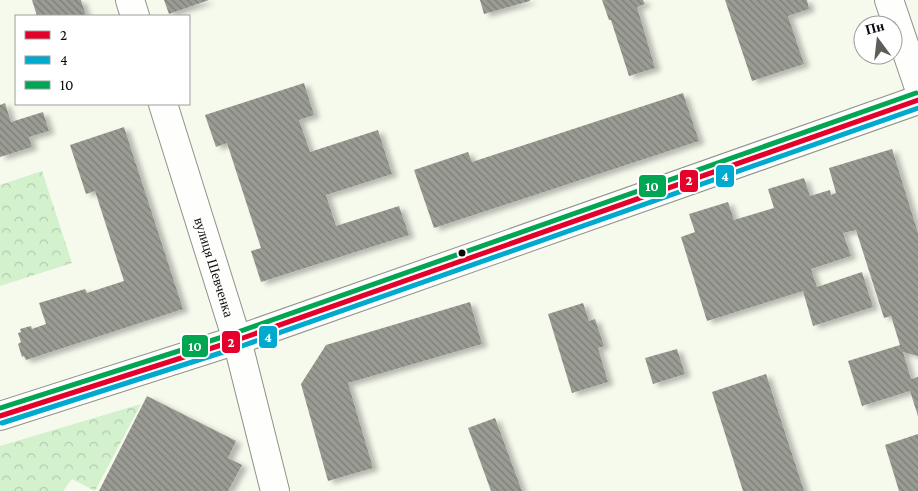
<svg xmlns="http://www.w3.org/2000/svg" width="918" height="491" font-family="'Crimson Pro',serif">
	<defs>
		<pattern id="park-crowns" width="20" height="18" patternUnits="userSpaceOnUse" patternTransform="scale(1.25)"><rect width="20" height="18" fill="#d2f1cc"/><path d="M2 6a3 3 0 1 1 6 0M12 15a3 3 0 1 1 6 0" fill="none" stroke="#b3cdae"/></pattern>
		<pattern id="building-back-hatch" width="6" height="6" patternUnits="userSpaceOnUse" patternTransform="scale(1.25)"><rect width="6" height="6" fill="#9a9b93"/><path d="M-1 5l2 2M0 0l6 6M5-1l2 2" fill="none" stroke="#7c7d76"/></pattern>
		<filter id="shadow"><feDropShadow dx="5.5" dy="3" stdDeviation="2.5" flood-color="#0004"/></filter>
	</defs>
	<rect width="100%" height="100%" fill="#f6faed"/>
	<g fill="url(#park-crowns)">
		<polygon points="42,171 72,263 0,286 0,185"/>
		<polygon points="141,404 95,491 72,479 63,491 0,491 0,446"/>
	</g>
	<g fill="url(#building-back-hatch)" filter="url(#shadow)">
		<polygon points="32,0 81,0 86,16 37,16"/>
		<polygon points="164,0 209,0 169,14"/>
		<polygon points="480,0 530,0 530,1 484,14"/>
		<polygon points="602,0 643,0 645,4 637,7 655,68 629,76 611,20 609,20"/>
		<polygon points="725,0 807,0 809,9 788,16 804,64 752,81"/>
		<polygon points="304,83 314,115 299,120 310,152 378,130 392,174 326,195 336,226 399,206 409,235 261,282 251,251 261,248 227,143 216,147 205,115"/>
		<polygon points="683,93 699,141 434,228 414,170 468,152 472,162"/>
		<polygon points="5,103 11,122 43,112 49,131 29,137 32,147 0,157 0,105"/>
		<polygon points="124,127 183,309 26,360 24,356 22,357 18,344 21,342 18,333 21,332 20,329 31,326 32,329 46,324 39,303 85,289 87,293 124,281 95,191 86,194 70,145"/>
		<polygon points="892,149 918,233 918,356 903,352 911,379 918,377 918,416 910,391 862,406 848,361 900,345 891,316 884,318 856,230 843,233 851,256 811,269 817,287 862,272 873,307 813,326 803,291 707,321 681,237 695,232 689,214 728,202 734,220 774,208 768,189 804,178 810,196 830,190 831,195 836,193 829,168"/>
		<polygon points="470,302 482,344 348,383 373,468 328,481 301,384 326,345"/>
		<polygon points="583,303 589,321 595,319 604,346 598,348 608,382 572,393 548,314"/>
		<polygon points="677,349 685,374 653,384 645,358"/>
		<polygon points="766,374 804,491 743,491 712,392"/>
		<polygon points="147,396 236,441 228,458 242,465 228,491 99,491"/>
		<polygon points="495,418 522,491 491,491 468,428"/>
		<polygon points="918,434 918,491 899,491 885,445"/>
	</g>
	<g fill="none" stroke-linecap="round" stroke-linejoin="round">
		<defs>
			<g id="tertiary">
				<polyline points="130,0 135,16"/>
				<polyline points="889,0 918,85"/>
				<path id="s1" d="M 163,104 L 237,340 L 275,491"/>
				<polyline points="0,416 237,340 918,100"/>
			</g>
		</defs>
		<use href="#tertiary" stroke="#90928c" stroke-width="30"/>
		<use href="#tertiary" stroke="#fefefc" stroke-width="28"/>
		<defs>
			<polyline id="bus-1" points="0,416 237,340 918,100"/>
			<polyline id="bus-2" points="2,423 239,347 918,108"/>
			<polyline id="bus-3" points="0,408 235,333 916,93"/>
		</defs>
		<use href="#bus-1" stroke="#fff" stroke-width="9"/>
		<use href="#bus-2" stroke="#fff" stroke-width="9"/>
		<use href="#bus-3" stroke="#fff" stroke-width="9"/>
		<use href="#bus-1" stroke="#e4002b" stroke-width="5"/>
		<use href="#bus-2" stroke="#00a9ce" stroke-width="5"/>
		<use href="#bus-3" stroke="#00a651" stroke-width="5"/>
	</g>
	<circle fill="#0a0a0a" stroke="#fff" stroke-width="2" cx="462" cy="253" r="4.5"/>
	<g text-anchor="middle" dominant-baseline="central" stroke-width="5" stroke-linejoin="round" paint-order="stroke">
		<g font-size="14" fill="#0a0a0a" stroke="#fff">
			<text stroke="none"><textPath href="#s1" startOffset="171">вулиця Шевченка</textPath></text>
		</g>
	</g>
	<g stroke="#fff" stroke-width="2">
		<rect x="715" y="164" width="20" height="24" rx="5" fill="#00a9ce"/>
		<rect x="679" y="169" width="20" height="24" rx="5" fill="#e4002b"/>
		<rect x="638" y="174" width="29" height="24" rx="5" fill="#00a651"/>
		<rect x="258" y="325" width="20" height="24" rx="5" fill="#00a9ce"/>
		<rect x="221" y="330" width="20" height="24" rx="5" fill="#e4002b"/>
		<rect x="181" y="334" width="28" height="24" rx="5" fill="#00a651"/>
	</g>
	<g font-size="14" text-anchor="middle" font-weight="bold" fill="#fff">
		<text x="725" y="181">4</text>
		<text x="689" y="185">2</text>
		<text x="652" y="191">10</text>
		<text x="268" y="342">4</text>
		<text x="231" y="347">2</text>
		<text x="195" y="351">10</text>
	</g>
	<rect x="15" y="15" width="175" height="90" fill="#ffffff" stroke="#9d9d9d"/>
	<rect x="25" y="31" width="25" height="8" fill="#e4002b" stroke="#9d9d9d"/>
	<text x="60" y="40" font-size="15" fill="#0a0a0a">2</text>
	<rect x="25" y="56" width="25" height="8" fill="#00a9ce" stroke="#9d9d9d"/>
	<text x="60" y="65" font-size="15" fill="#0a0a0a">4</text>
	<rect x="25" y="81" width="25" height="8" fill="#00a651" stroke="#9d9d9d"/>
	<text x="60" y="90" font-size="15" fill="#0a0a0a">10</text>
	<g transform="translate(878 40) rotate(345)"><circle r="24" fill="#ffffff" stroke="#9d9d9d"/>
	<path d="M0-4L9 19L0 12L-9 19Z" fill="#5d5e59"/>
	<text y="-8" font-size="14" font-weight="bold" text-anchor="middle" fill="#0a0a0a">Пн</text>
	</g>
</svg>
